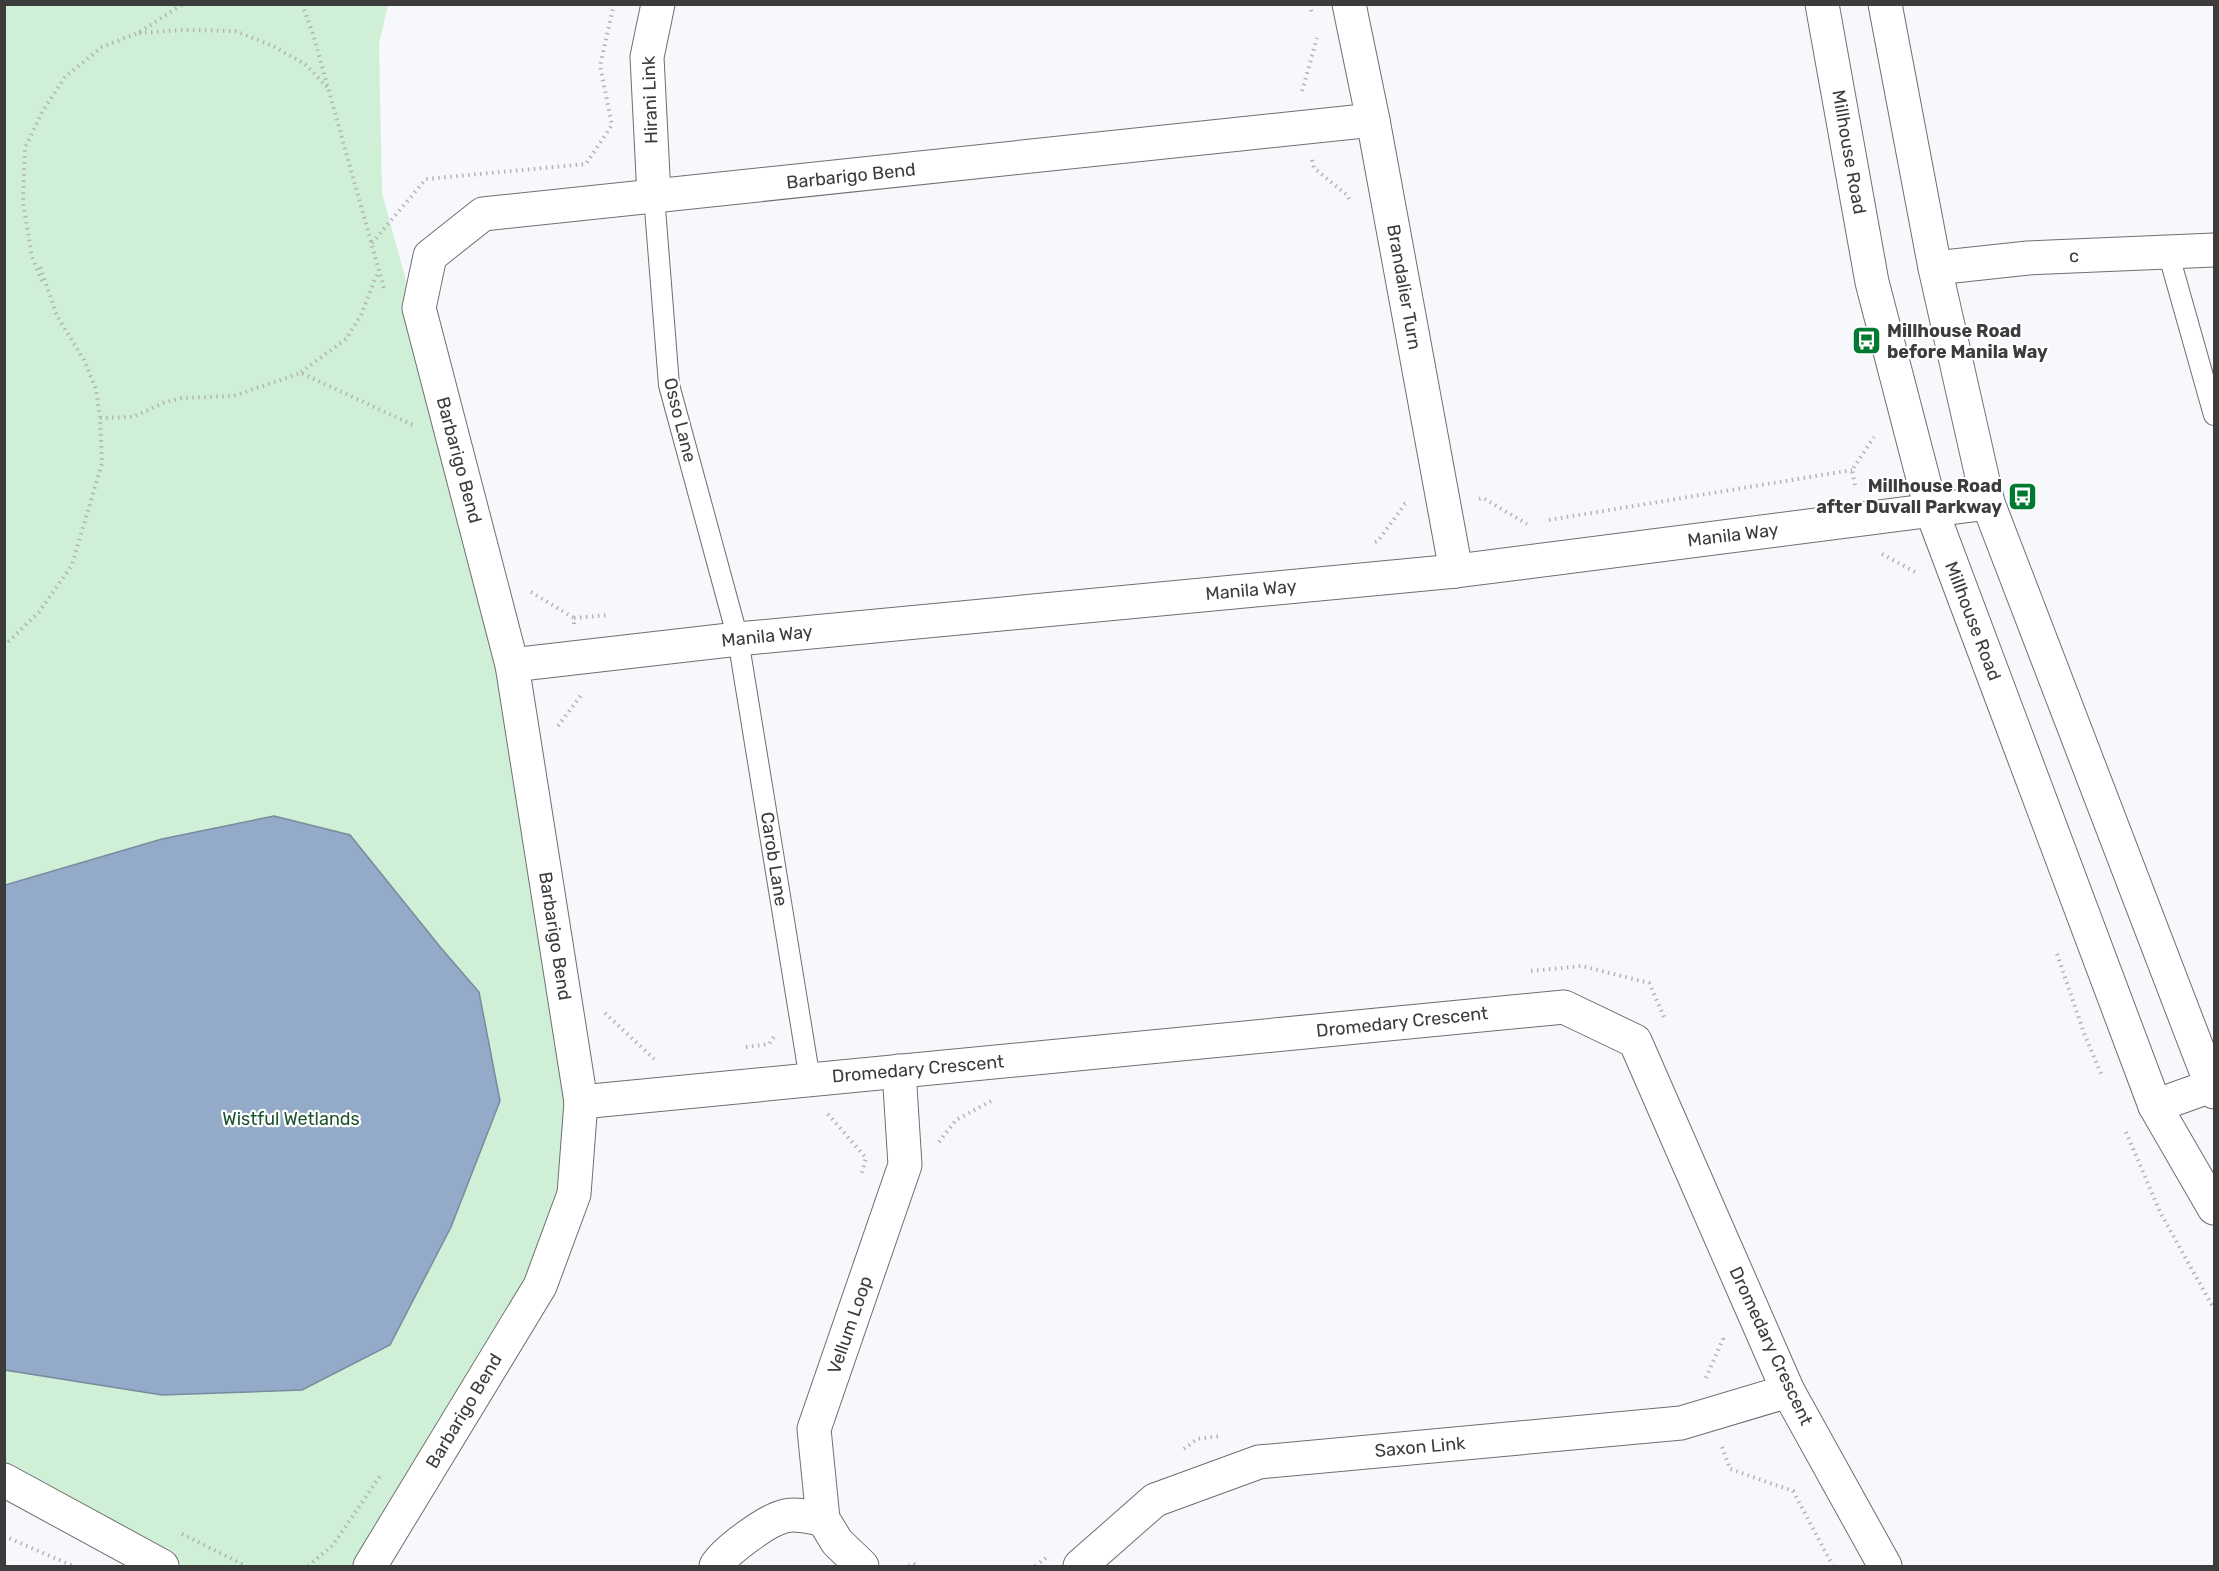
<svg xmlns="http://www.w3.org/2000/svg" width="2219" height="1571" font-family="Rubik,sans-serif">
	<rect width="100%" height="100%" fill="#f7f8fb"/>
	<polygon fill="#cff0d7" points="5,5 388,5 379,44 382,193 512,666 579,1107 573,1197 369,1566 160,1566 5,1480"/>
	<polygon fill="#93abc8" stroke="#798a9e" stroke-width="1.5" points="274,816 350,835 441,948 479,992 500,1101 451,1227 390,1345 302,1390 162,1395 5,1370 5,885 162,839"/>
	<g fill="none" stroke-linecap="round" stroke-linejoin="round">
		<defs>
			<g id="lane">
				<polyline points="654,196 669,385 738,639 810,1080"/>
				<polyline points="2168,252 2214,415"/>
			</g>
			<g id="street">
				<polyline points="1349,4 1373,120 1456,571"/>
				<polyline points="654,196 647,57 658,4"/>
				<polyline points="1935,268 2028,258 2214,250"/>
				<polyline points="512,665 738,639 1456,571 1988,503"/>
				<polyline points="581,1102 1564,1007 1635,1041 1788,1391 1885,1566"/>
				<polyline points="370,1566 540,1286 574,1194 581,1102 512,665 419,308 430,256 483,214 1373,120"/>
				<path d="M 716,1566 C 725,1551 767,1520 785,1516 C 796,1513 812,1518 823,1519"/>
				<polyline points="862,1566 837,1542 823,1519 814,1429 905,1165 899,1071"/>
				<polyline points="1080,1566 1155,1500 1259,1462 1681,1423 1788,1391"/>
			</g>
			<g id="secondary">
				<polyline points="1822,4 1872,282 1931,509 2155,1106 2214,1208"/>
				<polyline points="1885,4 1935,268 1988,503 2214,1092"/>
				<polyline points="2155,1106 2211,1086"/>
				<polyline points="4,1480 162,1566"/>
			</g>
		</defs>
		<use href="#lane" stroke="#6f6f71" stroke-width="22"/>
		<use href="#street" stroke="#6f6f71" stroke-width="35"/>
		<use href="#secondary" stroke="#6f6f71" stroke-width="35"/>
		<g stroke="#b4b4b7" stroke-width="4" stroke-dasharray="1.5 4.5" stroke-linecap="butt">
			<polyline points="302,4 313,34 385,292"/>
			<polyline points="1310,4 1312,16"/>
			<polyline points="139,33 182,30 235,31 271,45 305,64 329,89"/>
			<polyline points="1302,91 1317,38"/>
			<polyline points="1312,160 1314,168 1348,196 1349,199"/>
			<polyline points="372,243 426,179 586,164 612,125 600,66 614,4"/>
			<polyline points="42,281 32,257 23,202 25,148 42,112 65,77 102,47 138,33 183,4"/>
			<polyline points="301,372 346,339 361,315 378,272"/>
			<polyline points="100,418 133,417 163,403 182,398 233,396 301,373 413,425"/>
			<polyline points="1855,485 1852,470 1874,437"/>
			<polyline points="1479,499 1483,498 1527,524"/>
			<polyline points="1549,520 1852,470"/>
			<polyline points="1375,542 1378,541 1405,504 1408,503"/>
			<polyline points="1882,554 1915,572"/>
			<polyline points="531,592 574,618"/>
			<polyline points="574,624 574,618 609,615"/>
			<polyline points="4,646 39,612 72,565 102,463 100,418 96,389 84,360 57,316 39,263"/>
			<polyline points="558,726 582,694"/>
			<polyline points="2057,954 2084,1033 2102,1076"/>
			<polyline points="1531,971 1582,966 1649,983 1665,1019"/>
			<polyline points="605,1013 654,1059"/>
			<polyline points="746,1047 769,1044 774,1037"/>
			<polyline points="828,1114 866,1158 862,1173"/>
			<polyline points="2126,1132 2160,1212 2214,1309"/>
			<polyline points="939,1142 956,1120 993,1100"/>
			<polyline points="1706,1378 1723,1339 1722,1336"/>
			<polyline points="1722,1447 1730,1469 1793,1491 1833,1566"/>
			<polyline points="1184,1449 1197,1439 1220,1436"/>
			<polyline points="182,1534 246,1566"/>
			<polyline points="4,1536 73,1566"/>
			<polyline points="308,1566 333,1545 380,1476"/>
			<polyline points="909,1566 913,1563 917,1566"/>
			<polyline points="1035,1566 1046,1558"/>
		</g>
		<use href="#lane" stroke="#fff" stroke-width="20"/>
		<use href="#street" stroke="#fff" stroke-width="33"/>
		<use href="#secondary" stroke="#fff" stroke-width="33"/>
	</g>
	<defs>
		<symbol id="bus-square" viewBox="-11 -11 22 22"><rect x="-9" y="-9" width="18" height="18" rx="4" fill="#007a31" stroke="#fff"/><path d="M-5-6H5V4H4V6H2V4H-2V6H-4V4H-5ZM-3.5-4V0h7V-4ZM-3.5 1.2v1.5H-2V1.2ZM2 1.2v1.5H3.5V1.2Z" fill="#fff"/></symbol>
	</defs>
	<g fill-rule="evenodd">
		<use href="#bus-square" x="1850" y="324" width="33" height="33"/>
		<use href="#bus-square" x="2006" y="480" width="33" height="33"/>
	</g>
	<g text-anchor="middle" dominant-baseline="central" stroke-width="4.5" stroke-linejoin="round" paint-order="stroke">
		<g font-size="18" fill="#3c3c3d" stroke="#fff">
			<text transform="translate(650 100) rotate(-92)">Hirani Link</text>
			<text transform="translate(1849 152) rotate(80)">Millhouse Road</text>
			<text transform="translate(851 176) rotate(-6)">Barbarigo Bend</text>
			<text transform="translate(2074 256) rotate(-2)">c</text>
			<text transform="translate(1404 287) rotate(80)">Brandalier Turn</text>
			<text transform="translate(680 420) rotate(76)">Osso Lane</text>
			<text transform="translate(459 460) rotate(75)">Barbarigo Bend</text>
			<text transform="translate(1733 535) rotate(-7)">Manila Way</text>
			<text transform="translate(1251 590) rotate(-5)">Manila Way</text>
			<text transform="translate(1973 621) rotate(69)">Millhouse Road</text>
			<text transform="translate(767 636) rotate(-6)">Manila Way</text>
			<text transform="translate(774 859) rotate(81)">Carob Lane</text>
			<text transform="translate(555 936) rotate(81)">Barbarigo Bend</text>
			<text transform="translate(1402 1022) rotate(-6)">Dromedary Crescent</text>
			<text transform="translate(918 1069) rotate(-5)">Dromedary Crescent</text>
			<text transform="translate(850 1325) rotate(-71)">Vellum Loop</text>
			<text transform="translate(1771 1346) rotate(65)">Dromedary Crescent</text>
			<text transform="translate(464 1411) rotate(-59)">Barbarigo Bend</text>
			<text transform="translate(1420 1447) rotate(-5)">Saxon Link</text>
		</g>
		<g font-size="18" font-weight="bold" fill="#3c3c3d" stroke="#fff" text-anchor="start">
			<text x="1887" y="331">Millhouse Road<tspan x="1887" dy="21">before Manila Way</tspan></text>
			<text x="2002" y="486" text-anchor="end">Millhouse Road<tspan x="2002" dy="21">after Duvall Parkway</tspan></text>
		</g>
		<g font-size="18" fill="#1b5230" stroke="#fff">
			<text x="291" y="1119">Wistful Wetlands</text>
		</g>
	</g>
	<rect width="2219" height="1571" fill="none" stroke="#3c3c3d" stroke-width="12"/>
</svg>
